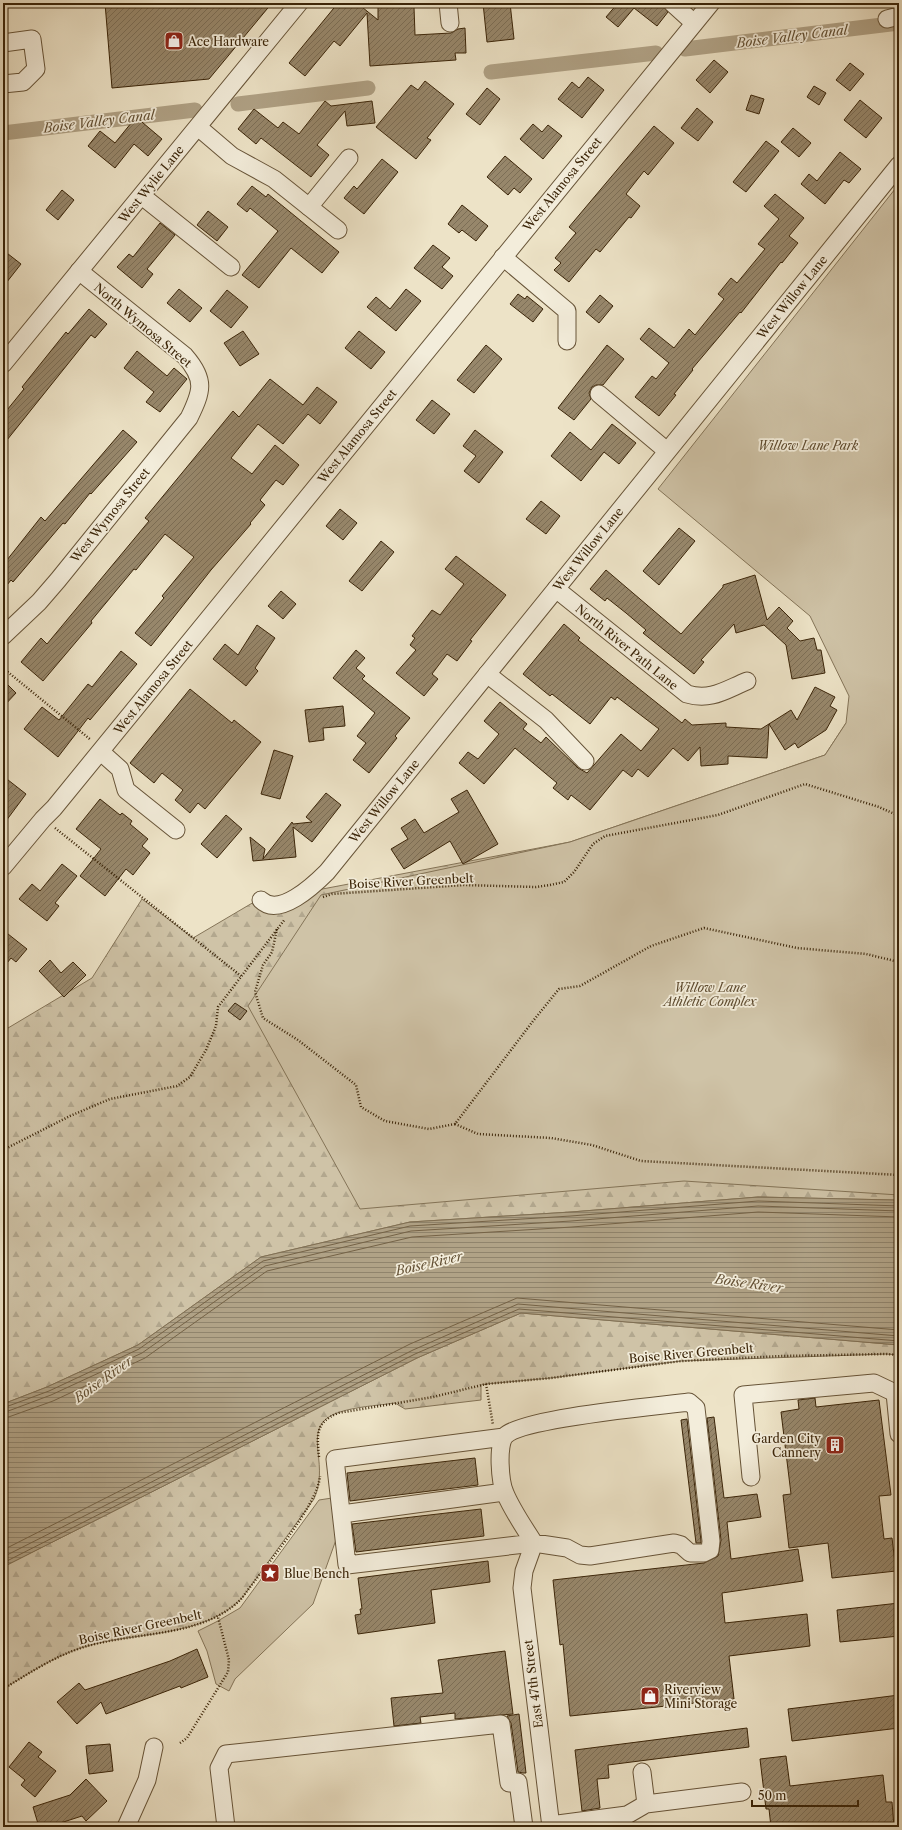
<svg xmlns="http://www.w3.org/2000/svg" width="902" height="1830" font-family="'Libre Caslon Text',serif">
	<defs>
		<pattern id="forest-firs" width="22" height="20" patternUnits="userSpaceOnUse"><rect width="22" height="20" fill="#cfc3a7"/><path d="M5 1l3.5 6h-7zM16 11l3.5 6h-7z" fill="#b2a78e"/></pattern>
		<pattern id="water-rules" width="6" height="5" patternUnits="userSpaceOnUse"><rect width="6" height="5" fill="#b0a286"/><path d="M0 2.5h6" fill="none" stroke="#90846c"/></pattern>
		<pattern id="building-hatch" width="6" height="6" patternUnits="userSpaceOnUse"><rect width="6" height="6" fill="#97876b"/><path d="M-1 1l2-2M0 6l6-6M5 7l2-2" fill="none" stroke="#7c6e56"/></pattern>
	</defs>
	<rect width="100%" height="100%" fill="#ede3c7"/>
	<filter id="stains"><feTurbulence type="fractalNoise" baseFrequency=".005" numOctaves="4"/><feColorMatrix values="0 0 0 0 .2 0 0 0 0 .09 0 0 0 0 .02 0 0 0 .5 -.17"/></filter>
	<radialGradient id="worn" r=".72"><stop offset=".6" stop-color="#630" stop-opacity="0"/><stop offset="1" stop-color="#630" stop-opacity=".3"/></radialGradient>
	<g fill="url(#forest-firs)" stroke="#847458">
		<polygon points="846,723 899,742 899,1202 894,1200 758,1197 571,1212 410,1222 261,1257 138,1345 47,1387 3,1404 3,1031 92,978 142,899 193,938 254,902 570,842 825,755"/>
		<path d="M 521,1313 L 899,1345 L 899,1355 L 886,1354 L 681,1361 L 551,1378 L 486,1384 L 481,1385 L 481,1400 L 405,1409 L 395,1403 C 377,1406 335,1407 323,1422 C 316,1431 317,1442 318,1452 C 320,1469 321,1483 314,1499 L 242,1598 C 203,1639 131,1631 81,1648 C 53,1657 28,1674 3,1689 L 3,1567 L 417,1358 Z"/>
	</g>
	<g fill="#cfc3a7" stroke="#847458">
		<polygon points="899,184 899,1195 684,1181 360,1209 248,1006 321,895 570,842 825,755 846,723 849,696 810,616 658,489"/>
		<polygon points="332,1498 337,1537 313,1604 235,1679 229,1691 216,1684 207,1651 198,1631 216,1622 240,1608 319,1500"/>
	</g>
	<polygon fill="url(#water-rules)" stroke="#817054" points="758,1197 894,1200 899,1202 899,1345 521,1313 417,1358 3,1567 3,1404 47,1387 138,1345 261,1257 410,1222 571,1212"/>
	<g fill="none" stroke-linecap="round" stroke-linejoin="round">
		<g stroke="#756347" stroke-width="1">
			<polyline points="3,1408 49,1391 139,1349 263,1261 410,1226 571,1216 758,1201 899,1206"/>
			<polyline points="3,1413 51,1395 142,1353 265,1266 411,1231 571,1221 758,1206 899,1211"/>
			<polyline points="3,1419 53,1401 145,1358 267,1271 412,1237 572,1227 758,1212 899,1217"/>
			<polyline points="3,1550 410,1344 517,1298 899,1330"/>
			<polyline points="3,1557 413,1350 518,1304 899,1336"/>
			<polyline points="3,1563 415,1354 519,1309 899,1341"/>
		</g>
		<g stroke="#b0a286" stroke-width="15">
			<polyline points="685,49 899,23"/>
			<polyline points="491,72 656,53"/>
			<polyline points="238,104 368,88"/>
			<polyline points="3,133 195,110"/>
		</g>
	</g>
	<g fill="url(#building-hatch)" stroke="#3a2408">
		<polygon points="105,3 272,3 209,79 112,88"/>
		<polygon points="338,3 357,3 378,20 378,3 410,3 410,7 414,7 415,35 451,33 458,29 465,28 466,53 455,53 456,60 370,66 367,13 340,46 334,41 305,76 289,63"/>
		<polygon points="483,3 510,3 514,39 487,42"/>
		<polygon points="618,3 662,3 668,12 657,26 634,8 618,27 606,17"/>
		<polygon points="714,60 728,72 710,93 696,80"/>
		<polygon points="850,63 864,74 850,91 836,80"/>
		<polygon points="588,77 604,90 582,118 558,99 572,82 579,88"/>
		<polygon points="425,81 454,104 427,138 431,140 416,159 376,127 411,85 418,90"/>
		<polygon points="814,86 826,93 819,105 807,97"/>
		<polygon points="487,88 500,99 480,125 466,114"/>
		<polygon points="751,95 764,99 759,114 746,110"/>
		<polygon points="860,100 882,118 866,138 844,120"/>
		<polygon points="325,101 331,106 372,101 375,123 347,126 345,111 317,145 329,155 311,177 261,138 256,144 238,129 254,109 278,128 283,122 299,134"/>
		<polygon points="697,108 713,122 698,141 681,128"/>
		<polygon points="136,117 162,139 148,156 134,144 115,168 88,146 100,131 115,143"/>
		<polygon points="533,124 542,132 548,125 562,136 543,159 520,139"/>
		<polygon points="654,126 674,143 648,175 644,171 626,194 640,206 631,218 629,217 600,252 596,249 569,282 554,270 561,263 555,258 576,233 569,227"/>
		<polygon points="793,128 811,143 799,157 781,142"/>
		<polygon points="766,141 779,151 746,192 733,182"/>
		<polygon points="840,152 861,169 849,183 844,180 825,204 801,184 809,174 817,181"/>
		<polygon points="505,156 532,179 520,193 514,188 508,195 487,177"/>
		<polygon points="382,159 398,172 364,214 344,198 354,186 357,189"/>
		<polygon points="252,186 266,197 268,194 339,252 322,273 291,248 259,288 242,275 278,231 250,208 247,212 237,204"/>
		<polygon points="62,190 74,200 58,220 46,210"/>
		<polygon points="775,194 804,218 789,236 798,243 782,263 781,262 741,313 740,312 692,369 693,370 674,394 676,395 659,416 635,397 652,376 656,379 669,363 640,339 649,328 674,348 689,329 695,335 724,299 718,294 731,278 737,283 765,249 758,244 779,219 764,206"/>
		<polygon points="462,205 488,226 476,241 462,230 459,233 448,224"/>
		<polygon points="208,211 228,227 217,241 197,225"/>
		<polygon points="160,223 175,235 147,269 153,274 142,288 117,267 129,254 133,257"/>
		<polygon points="433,245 450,258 442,267 453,276 442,289 414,268"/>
		<polygon points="3,250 21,264 3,287"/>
		<polygon points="179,289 202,308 190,322 167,303"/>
		<polygon points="406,289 421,301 396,331 367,307 376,297 390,309"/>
		<polygon points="227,290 248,307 231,328 210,311"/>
		<polygon points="518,294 525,299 527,296 543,309 533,322 510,304"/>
		<polygon points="600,295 613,306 599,323 586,312"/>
		<polygon points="89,309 107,324 95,338 91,335 3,445 3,415 24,389 22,387 66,332 68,334"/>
		<polygon points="243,331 259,354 240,366 224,343"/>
		<polygon points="359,331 385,352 371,369 345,348"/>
		<polygon points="486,345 502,359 474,393 457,380"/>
		<polygon points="607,345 624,359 603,385 596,385 592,387 589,393 591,399 574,420 558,408"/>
		<polygon points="137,351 167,376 174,368 187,379 160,412 146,402 154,392 124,368"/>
		<polygon points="270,379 303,405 317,387 337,402 320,424 308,414 283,444 258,424 231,458 252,474 275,445 299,465 283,485 276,480 260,500 265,505 250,523 251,524 211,570 151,646 135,633 164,598 162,596 194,557 165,534 136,570 134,569 91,621 92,623 43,681 21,662 41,638 47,644 149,521 145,518 233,411 239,417"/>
		<polygon points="432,400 450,414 434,434 416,420"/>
		<polygon points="612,424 636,443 619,464 604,452 581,481 551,456 570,432 591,450"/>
		<polygon points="123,430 137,442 91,494 90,493 65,524 63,523 13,582 11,580 3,590 3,565 41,517 45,521"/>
		<polygon points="475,430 503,452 479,483 464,471 476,456 463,446"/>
		<polygon points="541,501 560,516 546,534 526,519"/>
		<polygon points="340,509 357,523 343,540 326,526"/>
		<polygon points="679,528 695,541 659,585 643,571"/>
		<polygon points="381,541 394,552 362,591 349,581"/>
		<polygon points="456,556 506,595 470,640 472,641 457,661 447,654 432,674 438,679 424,696 396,673 416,650 410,645 415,638 412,636 432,610 440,615 464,584 445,569"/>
		<polygon points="606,570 681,634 723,587 723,585 755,575 767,620 779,607 793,621 787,628 800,641 814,638 817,650 821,650 825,673 792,679 786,645 764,625 736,633 734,624 701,660 704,662 694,674 643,633 646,630 626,613 607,598 605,601 590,589"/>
		<polygon points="281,591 296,604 283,619 268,606"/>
		<polygon points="564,624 580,638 578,640 682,723 685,719 692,725 726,723 726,727 761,729 791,710 797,720 815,687 835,697 830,706 837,710 826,730 798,748 795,743 785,750 769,724 767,758 728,756 728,764 701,766 700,747 688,761 673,748 648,777 638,769 632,777 623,770 590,810 571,795 568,800 553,788 557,783 515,748 484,784 459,763 468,752 478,759 499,734 484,721 500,702 527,724 523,729 541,743 546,737 578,768 587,773 621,734 641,751 659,729 617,697 615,700 611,697 590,724 552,694 550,696 523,674"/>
		<polygon points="257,625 275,638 255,668 258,671 246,686 213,659 225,644 238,655"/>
		<polygon points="356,650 365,658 356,668 365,676 362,679 410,718 395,736 397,738 369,773 353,760 366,743 357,736 375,713 333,678"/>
		<polygon points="121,651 137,664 90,720 88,718 58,757 24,729 42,707 59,720 88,684 92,687"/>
		<polygon points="3,680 16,693 3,707"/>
		<polygon points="190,689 232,723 234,720 261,742 205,809 198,803 190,813 175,800 183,790 162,773 154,783 130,763"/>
		<polygon points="343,706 345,726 323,728 324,740 309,742 305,710"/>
		<polygon points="274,750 293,756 280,799 261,794"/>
		<polygon points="3,776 26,794 3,825"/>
		<polygon points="467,790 498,844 463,864 450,841 404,869 391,849 408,839 401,828 415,819 424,833 459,812 451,799"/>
		<polygon points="326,793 341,805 312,842 293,827 296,857 253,861 250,837 265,849 263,859 292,822 293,824 312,822 306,817"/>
		<polygon points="100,799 120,815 122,813 132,821 130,824 148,839 142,846 150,853 133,875 126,869 105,896 80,876 101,849 76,829"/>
		<polygon points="226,815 242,829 217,858 201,844"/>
		<polygon points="62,864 77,876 55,903 59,906 47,921 19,899 32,884 40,891"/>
		<polygon points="3,930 27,949 16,962 11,958 3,968"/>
		<polygon points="50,960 61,973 73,962 86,975 64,997 39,971"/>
		<polygon points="235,1003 247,1011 240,1020 228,1011"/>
		<polygon points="815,1398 816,1407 879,1400 891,1495 879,1496 884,1539 892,1538 896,1571 832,1578 828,1543 789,1548 783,1495 791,1494 781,1412 799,1409 798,1400"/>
		<polygon points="714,1417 724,1498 757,1494 761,1517 727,1522 731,1559 798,1549 803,1581 722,1593 725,1623 807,1614 810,1646 729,1656 734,1699 570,1716 563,1644 560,1645 553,1580 704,1563 718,1556 721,1540 707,1418"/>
		<polygon points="687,1419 701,1541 701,1543 696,1543 681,1420"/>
		<polygon points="475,1458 478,1485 350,1501 347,1473"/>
		<polygon points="481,1509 484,1536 356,1552 352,1524"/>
		<polygon points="488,1561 490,1582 431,1590 435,1623 358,1634 355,1615 361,1614 360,1609 362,1609 358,1578"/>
		<polygon points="899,1603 899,1636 840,1642 837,1610"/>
		<polygon points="197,1649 208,1677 181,1688 180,1686 106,1714 101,1702 77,1724 57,1702 79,1683 85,1690 170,1661"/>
		<polygon points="505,1651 513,1714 455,1719 455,1713 420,1717 421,1723 394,1726 391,1698 443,1693 438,1660"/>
		<polygon points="899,1695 899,1728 792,1741 788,1709"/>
		<polygon points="519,1714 526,1773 523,1773 518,1772 511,1723 507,1716"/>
		<polygon points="747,1728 749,1747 608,1765 609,1778 597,1779 600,1808 582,1811 575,1750"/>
		<polygon points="29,1742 42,1752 38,1757 56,1771 35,1797 21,1785 25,1780 9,1767"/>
		<polygon points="110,1744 113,1771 89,1774 86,1746"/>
		<polygon points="786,1756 790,1786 883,1775 886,1802 892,1802 894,1827 771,1827 769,1809 766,1809 760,1759"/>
		<polygon points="86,1779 107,1801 86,1821 82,1816 48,1827 39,1827 33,1807 70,1795"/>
	</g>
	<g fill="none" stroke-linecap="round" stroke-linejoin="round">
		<defs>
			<g id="minor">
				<polyline points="448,3 450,23"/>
				<polyline points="672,3 694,23"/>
				<polyline points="887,19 899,16"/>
				<polyline points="3,43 32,39 36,69 23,82 3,84"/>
				<polyline points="198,127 232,156 274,179 338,230"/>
				<polyline points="142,196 231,267"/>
				<polyline points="309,207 349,158"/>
				<polyline points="503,257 567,311 567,341"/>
				<polyline points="3,364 299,3"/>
				<polyline points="599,394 667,451"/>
				<path d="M 556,589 L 687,694 C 711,701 725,690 747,681"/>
				<path d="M 3,636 L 39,602 L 58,580 L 189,418 C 202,391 206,380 185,356 L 79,271"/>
				<polyline points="487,674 546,720 585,761"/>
				<polyline points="101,752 120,769 126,790 176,830"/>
				<polyline points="3,867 43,819 54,808 711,3"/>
				<path d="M 261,900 C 279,918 314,885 327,872 L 899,165"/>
				<polyline points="899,1393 895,1393 899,1434"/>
				<path d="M 504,1437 L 335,1459 L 347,1565 L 534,1543 L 567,1548 L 580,1555 L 590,1556 L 674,1543 L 681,1545 L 690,1553 L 704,1553 L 710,1550 L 711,1541 L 696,1408 L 689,1402 C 659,1406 521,1418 505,1436 C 497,1445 500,1482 505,1493 C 512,1510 524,1527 534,1543"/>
				<polyline points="751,1477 743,1395 874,1383 895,1393"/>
				<polyline points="342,1514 504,1492"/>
				<polyline points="534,1543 524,1571 522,1588 551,1827"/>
				<polyline points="642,1772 646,1804"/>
				<polyline points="550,1825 627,1815 646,1804 742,1792"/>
				<polyline points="126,1827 147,1780 154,1747"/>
				<polyline points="226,1827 219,1768 226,1754 501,1724 509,1783 518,1782 524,1827"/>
			</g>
		</defs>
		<use href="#minor" stroke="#675438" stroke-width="19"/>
		<g stroke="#3a2408" stroke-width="2.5" stroke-dasharray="1 2" stroke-linecap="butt">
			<polyline points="3,668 91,740"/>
			<polyline points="55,828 241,976"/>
			<polyline points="323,897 332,894 464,885 536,887 550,885 564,882 574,872 593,844 605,836 718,815 805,784 879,807 899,816"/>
			<polyline points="277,929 272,952 263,965 255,992 263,1018 298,1040 356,1085 361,1107 385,1121 429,1129 455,1124 533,1021 559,989 580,986 651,946 704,928 797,948 866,954 899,962"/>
			<polyline points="455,1124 478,1134 551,1138 592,1145 641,1161 899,1175"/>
			<polyline points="3,1150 70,1116 110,1099 177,1086 190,1077 206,1050 216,1026 218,1007 285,919"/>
			<polyline points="486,1384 493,1425"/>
			<path d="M 319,1457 C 317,1434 315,1423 338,1413 L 433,1397 L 486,1384 L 551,1378 L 681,1361 L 782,1356 L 886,1354 L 899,1355"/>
			<path d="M 3,1689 C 28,1674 53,1657 81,1648 C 131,1631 203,1639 242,1598 C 261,1571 318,1506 320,1476"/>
			<polyline points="180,1743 187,1738 228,1672 229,1660 218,1617"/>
		</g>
		<use href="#minor" stroke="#f3eddb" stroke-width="17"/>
	</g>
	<defs>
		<symbol id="shop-square" viewBox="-11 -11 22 22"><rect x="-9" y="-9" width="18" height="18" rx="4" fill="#8f2418" stroke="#f3eddb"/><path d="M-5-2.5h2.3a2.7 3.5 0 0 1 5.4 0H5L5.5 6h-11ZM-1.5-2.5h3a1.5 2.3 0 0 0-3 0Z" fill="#fff"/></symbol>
		<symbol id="building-square" viewBox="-11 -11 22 22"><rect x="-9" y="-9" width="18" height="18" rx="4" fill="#8f2418" stroke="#f3eddb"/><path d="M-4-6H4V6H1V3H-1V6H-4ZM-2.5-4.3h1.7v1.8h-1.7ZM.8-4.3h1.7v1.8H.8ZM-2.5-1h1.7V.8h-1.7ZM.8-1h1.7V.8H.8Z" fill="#fff"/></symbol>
		<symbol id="sight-square" viewBox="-11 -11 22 22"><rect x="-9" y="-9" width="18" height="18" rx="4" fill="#8f2418" stroke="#f3eddb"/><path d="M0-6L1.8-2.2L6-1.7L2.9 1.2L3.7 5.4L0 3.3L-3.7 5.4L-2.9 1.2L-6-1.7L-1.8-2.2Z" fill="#fff"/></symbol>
	</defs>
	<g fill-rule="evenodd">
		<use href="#shop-square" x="163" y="30" width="22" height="22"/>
		<use href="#building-square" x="824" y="1434" width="22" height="22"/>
		<use href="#sight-square" x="259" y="1562" width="22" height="22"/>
		<use href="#shop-square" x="639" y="1685" width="22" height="22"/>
	</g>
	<g text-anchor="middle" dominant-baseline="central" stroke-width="3.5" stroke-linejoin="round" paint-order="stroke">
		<g font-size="12" fill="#3a2408" stroke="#f3eddb" text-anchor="start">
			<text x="188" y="41">Ace Hardware</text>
			<text x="821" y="1438" text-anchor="end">Garden City<tspan x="821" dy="14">Cannery</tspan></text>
			<text x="284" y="1573">Blue Bench</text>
			<text x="664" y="1689">Riverview<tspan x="664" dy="14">Mini Storage</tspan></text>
		</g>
		<g font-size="12" fill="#3a2408" stroke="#f3eddb">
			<text transform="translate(151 184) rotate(-51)">West Wylie Lane</text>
			<text transform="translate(562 184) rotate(-51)">West Alamosa Street</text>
			<text transform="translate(792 297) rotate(-51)">West Willow Lane</text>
			<text transform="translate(143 325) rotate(40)">North Wymosa Street</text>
			<text transform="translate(357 436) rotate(-51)">West Alamosa Street</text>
			<text transform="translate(110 515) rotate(-51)">West Wymosa Street</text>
			<text transform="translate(588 549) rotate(-51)">West Willow Lane</text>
			<text transform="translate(627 647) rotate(39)">North River Path Lane</text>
			<text transform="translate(153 687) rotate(-51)">West Alamosa Street</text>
			<text transform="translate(384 801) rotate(-51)">West Willow Lane</text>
			<text transform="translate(411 881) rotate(-3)">Boise River Greenbelt</text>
			<text transform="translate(691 1353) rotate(-5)">Boise River Greenbelt</text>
			<text transform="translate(140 1627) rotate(-12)">Boise River Greenbelt</text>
			<text transform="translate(533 1684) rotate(-97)">East 47th Street</text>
		</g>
		<g font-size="12" font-style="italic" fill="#5f4c30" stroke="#f3eddb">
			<text x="808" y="445">Willow Lane Park</text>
			<text x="710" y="987">Willow Lane<tspan x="710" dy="14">Athletic Complex</tspan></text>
		</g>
		<g font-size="13" font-style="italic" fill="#635034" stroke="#f3eddb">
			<text transform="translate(792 36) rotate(-7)">Boise Valley Canal</text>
			<text transform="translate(99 121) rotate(-7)">Boise Valley Canal</text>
			<text transform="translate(429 1263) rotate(-13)">Boise River</text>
			<text transform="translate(749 1283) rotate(8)">Boise River</text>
			<text transform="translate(103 1379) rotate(-36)">Boise River</text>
		</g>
	</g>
	<rect width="902" height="1830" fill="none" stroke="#ede3c7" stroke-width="16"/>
	<rect x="4" y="4" width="894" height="1822" fill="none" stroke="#3a2408" stroke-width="2"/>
	<rect x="8" y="8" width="886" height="1814" fill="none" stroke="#3a2408"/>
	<path d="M752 1800v6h106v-6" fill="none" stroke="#3a2408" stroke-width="2"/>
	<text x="758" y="1800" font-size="12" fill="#3a2408" stroke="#f3eddb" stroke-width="3" paint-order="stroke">50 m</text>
	<rect width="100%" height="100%" filter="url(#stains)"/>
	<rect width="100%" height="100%" fill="url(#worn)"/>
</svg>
